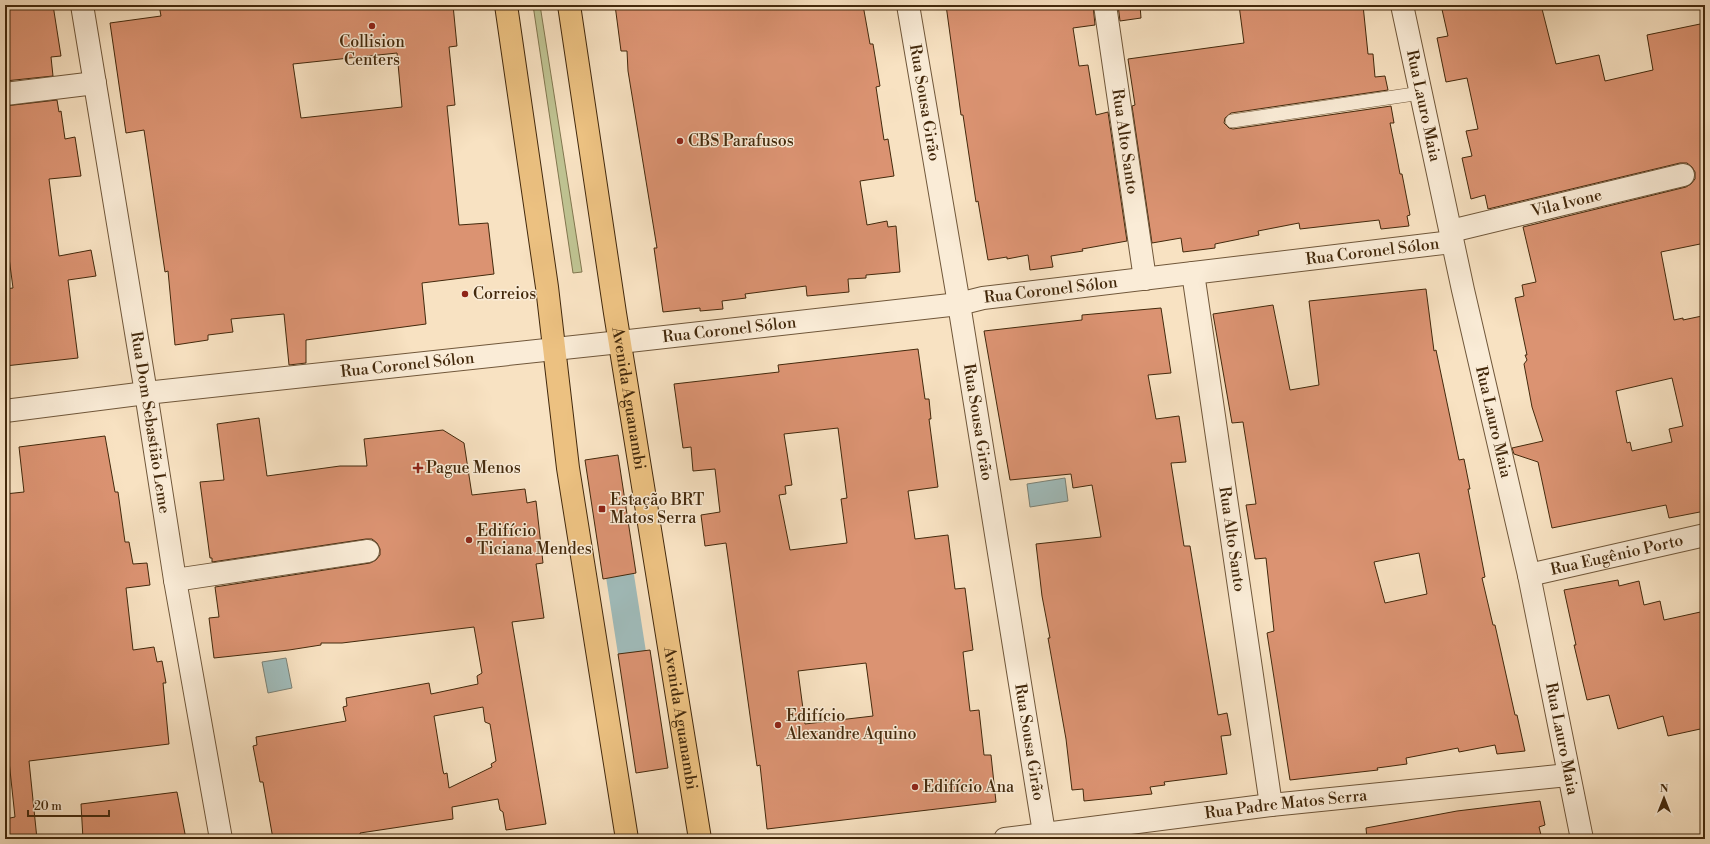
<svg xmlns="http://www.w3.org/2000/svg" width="1710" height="844" font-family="'Libre Bodoni',serif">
	<rect width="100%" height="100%" fill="#f8e2c2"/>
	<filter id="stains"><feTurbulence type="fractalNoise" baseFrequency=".005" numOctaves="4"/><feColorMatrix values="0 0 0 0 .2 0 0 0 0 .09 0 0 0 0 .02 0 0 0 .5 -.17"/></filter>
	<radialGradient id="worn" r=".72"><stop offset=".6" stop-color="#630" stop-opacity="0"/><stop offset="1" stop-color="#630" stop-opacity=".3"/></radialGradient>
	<polygon fill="#bfc392" stroke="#81764f" points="533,5 540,5 582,272 573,273"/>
	<g fill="#a0bcbb" stroke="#7b8175">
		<polygon points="1065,478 1068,501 1030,507 1027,484"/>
		<polygon points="286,658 292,688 268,693 262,662"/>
	</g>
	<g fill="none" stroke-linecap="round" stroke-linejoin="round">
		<polyline stroke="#a0bcbb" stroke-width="28" points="620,576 632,653"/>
	</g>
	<g fill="#db9372" stroke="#43290c" fill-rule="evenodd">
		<polygon points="5,5 53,5 61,56 51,57 53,76 5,81"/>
		<path d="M 159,5 L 453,5 L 457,46 L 449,47 L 455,105 L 447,106 L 459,225 L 488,223 L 494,274 L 422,283 L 426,324 L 306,340 L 306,363 L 289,365 L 284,314 L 231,319 L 233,332 L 208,335 L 208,340 L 175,345 L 168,271 L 165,272 L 144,130 L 126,133 L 110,23 L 161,16 ZM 397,53 L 402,107 L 301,118 L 293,64 Z"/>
		<polygon points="615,5 863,5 870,44 873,44 880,86 876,87 884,140 888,139 894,176 860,181 867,225 887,221 888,227 896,226 900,272 866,275 866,278 848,279 849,292 807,296 806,286 745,294 746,298 722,301 723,309 700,311 700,308 663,312 654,248 657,248 628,71 627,51 621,51"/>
		<polygon points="946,5 1093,5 1095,25 1073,28 1079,66 1088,65 1096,115 1108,112 1127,241 1082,249 1083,251 1051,256 1053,267 1030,270 1028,255 1007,259 1007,257 988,260 978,201 976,202 963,115 961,115"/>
		<polygon points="1118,5 1140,5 1141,18 1120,21"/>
		<polygon points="1239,5 1363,5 1368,54 1373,54 1375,77 1385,76 1388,90 1231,113 1225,118 1224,123 1229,128 1233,129 1391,106 1394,123 1390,123 1395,148 1400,174 1402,174 1410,215 1407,216 1409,226 1381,229 1379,220 1300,229 1299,223 1258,231 1259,235 1215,244 1215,248 1183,252 1181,238 1152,243 1132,106 1135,105 1128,59 1244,43"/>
		<path d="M 1441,5 L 1541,5 L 1556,64 L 1599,55 L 1605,81 L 1653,70 L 1647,35 L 1705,23 L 1705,243 L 1661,252 L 1674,320 L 1683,318 L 1683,320 L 1702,316 L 1705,329 L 1705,511 L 1669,518 L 1666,505 L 1552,528 L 1538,462 L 1514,454 L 1512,448 L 1543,441 L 1532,407 L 1524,364 L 1527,360 L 1525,355 L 1527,355 L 1515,298 L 1524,296 L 1522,285 L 1536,282 L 1523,227 L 1686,187 L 1691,184 L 1695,179 L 1695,172 L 1692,167 L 1687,163 L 1680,163 L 1488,209 L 1485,195 L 1471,199 L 1462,158 L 1472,156 L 1466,131 L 1478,129 L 1467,78 L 1446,82 L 1437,38 L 1448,36 ZM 1672,378 L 1683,426 L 1669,429 L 1672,442 L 1632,451 L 1630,442 L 1627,443 L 1616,391 Z"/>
		<polygon points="57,100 59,112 61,111 65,139 75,137 81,176 49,179 59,256 91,250 96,276 68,280 78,358 5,366 5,289 13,288 7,242 5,242 5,106"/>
		<path d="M 1426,289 L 1434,351 L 1436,350 L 1459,460 L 1464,459 L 1470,489 L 1468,489 L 1485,577 L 1482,578 L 1493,625 L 1495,625 L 1515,715 L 1517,715 L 1525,751 L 1497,754 L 1495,745 L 1459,752 L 1458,748 L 1406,758 L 1407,764 L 1377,768 L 1378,770 L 1290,780 L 1267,633 L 1274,631 L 1266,558 L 1255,559 L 1246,505 L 1256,504 L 1243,422 L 1232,423 L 1213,314 L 1273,305 L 1290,390 L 1319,385 L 1309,301 ZM 1419,553 L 1427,594 L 1385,603 L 1374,562 Z"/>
		<polygon points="1161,308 1171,373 1148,375 1156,419 1179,416 1186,462 1171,463 1184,546 1190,546 1218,715 1227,713 1231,735 1221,736 1227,774 1164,782 1165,785 1150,787 1152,794 1084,801 1083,789 1072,790 1066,739 1048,638 1050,638 1042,596 1036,544 1101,537 1092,485 1073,488 1071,474 1010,480 984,331 1082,320 1082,315"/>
		<path d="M 918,349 L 925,399 L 929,399 L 931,419 L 929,419 L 938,487 L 908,491 L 915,539 L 948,535 L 955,589 L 965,588 L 973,650 L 963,652 L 970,711 L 979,710 L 984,755 L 991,755 L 996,802 L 767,829 L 760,765 L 757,766 L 726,543 L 705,546 L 701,515 L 720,512 L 715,469 L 693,471 L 691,447 L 683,448 L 674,384 L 779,372 L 778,365 ZM 838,428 L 847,498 L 841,499 L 847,543 L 790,550 L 779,495 L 786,494 L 785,486 L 792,485 L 784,434 ZM 866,663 L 873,716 L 805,724 L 798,671 Z"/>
		<path d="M 259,418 L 267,476 L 340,466 L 367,466 L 364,439 L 443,430 L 464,443 L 472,495 L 525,489 L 527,503 L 536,501 L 543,563 L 536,564 L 544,618 L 512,622 L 546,824 L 506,830 L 503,812 L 500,810 L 498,799 L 452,807 L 453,819 L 360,833 L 361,839 L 273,839 L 263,782 L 260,782 L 253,746 L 257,745 L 256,737 L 346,721 L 343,707 L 347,706 L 346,698 L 429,683 L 431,694 L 478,684 L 477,676 L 482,673 L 474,627 L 342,643 L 321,643 L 321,645 L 289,650 L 214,658 L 209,618 L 219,617 L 215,587 L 370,563 L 376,560 L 380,555 L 380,549 L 377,543 L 372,539 L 366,539 L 212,562 L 212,558 L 210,558 L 200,482 L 224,480 L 217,424 ZM 483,707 L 485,722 L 490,724 L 496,761 L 491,764 L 492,767 L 449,788 L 447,773 L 444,774 L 443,771 L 434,716 Z"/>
		<polygon points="105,436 115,492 118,492 125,542 129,542 133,564 147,563 150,585 126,588 133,650 154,647 157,662 162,661 166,683 163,683 169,744 29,761 37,839 5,839 5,819 15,817 9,761 5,762 5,494 24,492 19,447"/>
		<polygon points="618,455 636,573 603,579 585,460"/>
		<polygon points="1618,580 1619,586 1639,581 1644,605 1660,601 1664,620 1705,611 1705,728 1668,736 1663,716 1618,729 1609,695 1587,700 1574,645 1576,645 1564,590"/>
		<polygon points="650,650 668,768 636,773 618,654"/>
		<polygon points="177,792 186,839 83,839 81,804"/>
		<polygon points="1540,801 1545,825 1539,827 1542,839 1367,839 1366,828 1457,811"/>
	</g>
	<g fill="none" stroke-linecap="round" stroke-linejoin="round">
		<defs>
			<polyline id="service" points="1232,121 1421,93"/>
			<g id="minor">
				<path id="s1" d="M 82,5 L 146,393 L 175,580 L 221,839"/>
				<path id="s2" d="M 908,5 L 959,304 L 1045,839"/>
				<path id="s3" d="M 1105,5 L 1145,279"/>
				<path id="s4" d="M 1402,5 L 1463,290 L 1529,575 L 1582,839"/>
				<polyline points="5,94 95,83"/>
				<path id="s5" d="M 1451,231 L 1683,175"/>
				<path id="s6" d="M 1193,273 L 1271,805"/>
				<path id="s7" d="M 620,342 L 959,304 L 983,298 L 1452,242"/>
				<path id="s8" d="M 1529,575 L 1705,535"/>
				<polyline points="175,580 368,551"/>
				<path id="s9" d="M 1005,839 L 1271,805 L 1568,775"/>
			</g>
			<g id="tertiary">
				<path id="s10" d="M 5,411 L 146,393 L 620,342"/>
			</g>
			<g id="primary">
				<polyline points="506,5 547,287 568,468 627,839"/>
				<path id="s11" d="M 569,5 L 615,313 L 700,839"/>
			</g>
		</defs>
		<use href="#service" stroke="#70573a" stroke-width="14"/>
		<use href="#minor" stroke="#70573a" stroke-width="24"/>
		<use href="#tertiary" stroke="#70573a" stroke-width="24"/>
		<use href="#primary" stroke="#43290c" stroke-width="24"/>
		<use href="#service" stroke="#faecd7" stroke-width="13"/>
		<use href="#minor" stroke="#faecd7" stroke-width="22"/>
		<use href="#tertiary" stroke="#faecd7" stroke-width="22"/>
		<use href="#primary" stroke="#ecc181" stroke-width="22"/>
	</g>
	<g fill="#8f2418" stroke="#faecd7" stroke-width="1.5">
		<circle cx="372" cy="26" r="4"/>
		<circle cx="680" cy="141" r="4"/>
		<circle cx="465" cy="294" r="4"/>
		<path d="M416 462h4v4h4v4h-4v4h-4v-4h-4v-4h4z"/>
		<rect x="598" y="505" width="8" height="8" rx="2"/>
		<circle cx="469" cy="540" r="4"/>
		<circle cx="778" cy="725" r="4"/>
		<circle cx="915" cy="787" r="4"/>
	</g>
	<g text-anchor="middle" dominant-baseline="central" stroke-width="3" stroke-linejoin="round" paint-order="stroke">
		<g font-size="16" fill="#43290c" stroke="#faecd7" text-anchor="start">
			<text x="372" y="42" text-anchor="middle">Collision<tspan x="372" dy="18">Centers</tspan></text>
			<text x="688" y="141">CBS Parafusos</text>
			<text x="473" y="294">Correios</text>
			<text x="426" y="468">Pague Menos</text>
			<text x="610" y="500">Estação BRT<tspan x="610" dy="18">Matos Serra</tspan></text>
			<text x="477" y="531">Edifício<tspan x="477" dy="18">Ticiana Mendes</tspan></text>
			<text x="786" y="716">Edifício<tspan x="786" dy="18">Alexandre Aquino</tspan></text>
			<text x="923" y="787">Edifício Ana</text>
		</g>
		<g font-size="16" fill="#43290c" stroke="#faecd7">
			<text stroke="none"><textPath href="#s2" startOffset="99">Rua Sousa Girão</textPath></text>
			<text stroke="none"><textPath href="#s4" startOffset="103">Rua Lauro Maia</textPath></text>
			<text stroke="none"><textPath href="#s3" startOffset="138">Rua Alto Santo</textPath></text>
			<text stroke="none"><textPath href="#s5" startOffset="119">Vila Ivone</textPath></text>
			<text stroke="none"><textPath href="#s7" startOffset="758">Rua Coronel Sólon</textPath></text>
			<text stroke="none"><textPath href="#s7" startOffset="434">Rua Coronel Sólon</textPath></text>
			<text stroke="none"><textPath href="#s7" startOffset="110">Rua Coronel Sólon</textPath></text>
			<text stroke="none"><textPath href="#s10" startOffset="405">Rua Coronel Sólon</textPath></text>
			<text stroke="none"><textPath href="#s11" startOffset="398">Avenida Aguanambi</textPath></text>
			<text stroke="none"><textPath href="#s1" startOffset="423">Rua Dom Sebastião Leme</textPath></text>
			<text stroke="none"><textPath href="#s2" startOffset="423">Rua Sousa Girão</textPath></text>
			<text stroke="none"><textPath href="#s4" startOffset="427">Rua Lauro Maia</textPath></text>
			<text stroke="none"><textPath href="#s6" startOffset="269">Rua Alto Santo</textPath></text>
			<text stroke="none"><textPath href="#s8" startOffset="90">Rua Eugênio Porto</textPath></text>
			<text stroke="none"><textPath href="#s11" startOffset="722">Avenida Aguanambi</textPath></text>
			<text stroke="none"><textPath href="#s4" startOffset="751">Rua Lauro Maia</textPath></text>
			<text stroke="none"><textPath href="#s2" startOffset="747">Rua Sousa Girão</textPath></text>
			<text stroke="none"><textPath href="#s9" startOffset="283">Rua Padre Matos Serra</textPath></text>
		</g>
	</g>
	<rect width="1710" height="844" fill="none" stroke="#f8e2c2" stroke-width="20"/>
	<rect x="6" y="6" width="1698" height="832" fill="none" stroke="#43290c" stroke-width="2"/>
	<rect x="10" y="10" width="1690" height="824" fill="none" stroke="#43290c"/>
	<g transform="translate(1664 798)" stroke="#faecd7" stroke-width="3" paint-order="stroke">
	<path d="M0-3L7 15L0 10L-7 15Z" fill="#43290c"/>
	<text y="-6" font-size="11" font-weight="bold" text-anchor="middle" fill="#43290c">N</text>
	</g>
	<path d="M28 810v6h81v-6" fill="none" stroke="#43290c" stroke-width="2"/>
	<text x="34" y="810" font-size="12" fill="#43290c" stroke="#faecd7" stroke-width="3" paint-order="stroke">20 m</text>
	<rect width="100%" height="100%" filter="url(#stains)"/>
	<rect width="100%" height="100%" fill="url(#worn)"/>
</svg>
